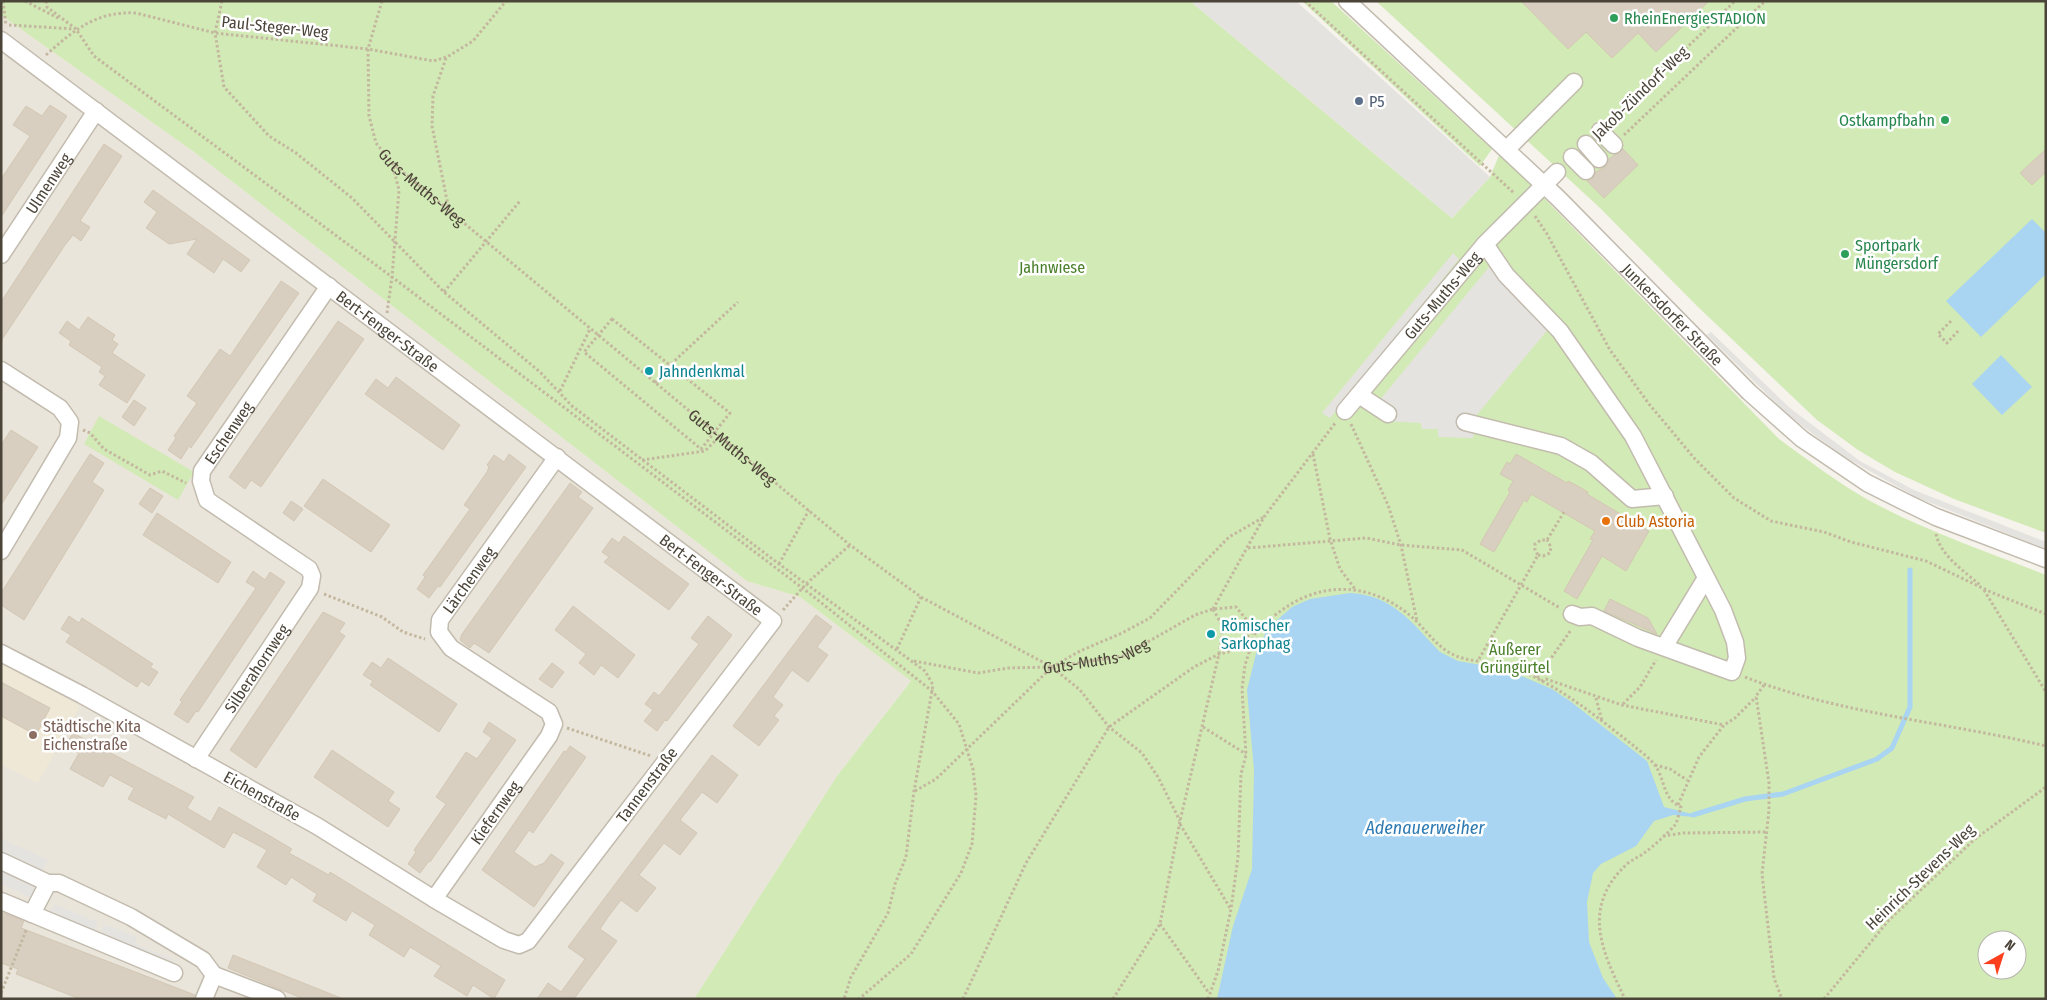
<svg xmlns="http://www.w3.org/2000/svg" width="2047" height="1000" font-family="'Fira Sans Condensed',sans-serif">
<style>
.residential{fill:#eae5da}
.education{fill:#efe8d6}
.green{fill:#d2eab5;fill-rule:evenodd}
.parking{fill:#e5e3e0}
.water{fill:#a9d4f2}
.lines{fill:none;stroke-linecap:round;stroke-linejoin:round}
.stream{stroke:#a9d4f2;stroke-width:5}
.building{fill:#d8cfc1;stroke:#d3c7b4}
.minor-casing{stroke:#c2bbae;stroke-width:19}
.path{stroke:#c4b79f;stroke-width:3;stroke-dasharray:2.5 2.5;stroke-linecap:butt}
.minor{stroke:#fff;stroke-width:16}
.leisure-dot{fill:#2e9e5b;stroke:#fff;stroke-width:2}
.service-dot{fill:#5c6f8a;stroke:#fff;stroke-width:2}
.culture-dot{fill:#0f9aa8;stroke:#fff;stroke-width:2}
.food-dot{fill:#e8710a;stroke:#fff;stroke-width:2}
.education-dot{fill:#8d6e63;stroke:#fff;stroke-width:2}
.labels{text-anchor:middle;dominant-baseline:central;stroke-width:5;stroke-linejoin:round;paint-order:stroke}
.leisure-label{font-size:16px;fill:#27864d;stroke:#fff;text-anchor:start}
.street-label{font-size:16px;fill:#4b4439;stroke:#fff}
.service-label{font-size:16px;fill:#4e5e75;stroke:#fff;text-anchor:start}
.park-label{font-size:16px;fill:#4a7f2a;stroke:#fff}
.culture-label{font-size:16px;fill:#0d838f;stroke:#fff;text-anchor:start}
.food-label{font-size:16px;fill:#c56008;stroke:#fff;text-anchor:start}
.education-label{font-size:16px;fill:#785e54;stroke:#fff;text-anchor:start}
.water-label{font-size:18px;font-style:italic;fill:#2e7ab2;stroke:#fff}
</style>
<rect width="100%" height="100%" fill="#f6f3ec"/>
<path class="residential" d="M1,15L194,152L747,581L800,597L911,681L837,776L694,999H1V59L4,60Z"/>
<path class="education" d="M1,662L80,706L38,783L1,764Z"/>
<path class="green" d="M1,1H1190L1452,218L1490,177L1500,153L1779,439C1808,460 1838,483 1870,501C1926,531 1987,552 2046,575V999H694L837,776L911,681L800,597L747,581L194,152L1,15ZM1987,940H2017V970H1987Z
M1302,1H1331L1492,149L1480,166Z
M1376,1H2046V533L1954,499L1895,472L1858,450L1817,420L1697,306L1600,208Z
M99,416L194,472L178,500L84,444Z"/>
<path class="parking" d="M1190,1H1296L1490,177L1452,218Z
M1453,253L1459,259L1330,418L1322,413Z
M1489,267L1550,327L1475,417L1473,438L1438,437V429H1422L1421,423L1386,421L1370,412Z
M1711,332L1790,408L1860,461L1914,490L2046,542V549L1916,497L1841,455L1788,415L1707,335Z
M1,838L48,860L43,870L1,851Z
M1,867L37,884L31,898L1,884Z
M54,904L98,922L94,932L49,915Z
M104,924L137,937L135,944L173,959L175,964L100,935Z"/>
<path class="water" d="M2032,219L2046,233V274L1981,337L1946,301Z
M2001,355L2032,387L2002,415L1972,384Z
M1350,593C1393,595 1412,623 1440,652L1458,661L1505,669L1552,689L1570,701L1647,761L1664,807L1692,814L1693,817L1673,815L1654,821L1636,846L1601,864L1593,873L1587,902L1589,942L1603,978L1617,999H1217L1233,926L1252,869L1254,770L1247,690L1257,650L1268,628L1292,607L1310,599Z"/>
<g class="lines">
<path class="stream" d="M1693,815L1745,799L1783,794L1877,759L1892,748L1910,707V570"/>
</g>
<path class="building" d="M1521,1H1709L1656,52L1638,33L1612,58L1586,32L1568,49Z
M50,105L67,116L1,217V179L30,136L13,125L26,106L42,116Z
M104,144L122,156L80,221L90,227L81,241L73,235L65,245L1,341V302Z
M1623,149L1638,165L1604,198L1587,181L1593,178L1596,172L1605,167L1609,159Z
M2046,149V172L2032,185L2020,173Z
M153,190L250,260L241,272L223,259L214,273L187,254L197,239L169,244L146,228L157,212L144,202Z
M281,281L299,293L191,448L189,446L181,459L168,450L176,438L174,436L197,403L187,396L220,349L230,356Z
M88,317L115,335L112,340L118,344L112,353L145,375L127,403L99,385L105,376L99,372L102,367L69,345L71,341L59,333L67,321L79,330Z
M338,321L364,339L261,487L251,480L245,489L229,477Z
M396,377L460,425L443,450L365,394L376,379L388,388Z
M134,400L146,408L134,426L122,417Z
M11,430L38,447L1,505V445Z
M90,454L104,463L92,482L104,490L24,620L1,605V593Z
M509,454L526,467L440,587L438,586L429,598L417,589L425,577L423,575L470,509L464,505L487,472L489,467L487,465L494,455L504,462Z
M1516,454L1567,483L1568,481L1574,484L1588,492L1587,494L1649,531L1626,571L1602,556L1577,599L1564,591L1593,540L1590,539L1595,531L1531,494L1527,502L1524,500L1494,552L1480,544L1510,492L1508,490L1513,481L1500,474L1507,462L1510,464Z
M323,479L390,525L371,552L304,506Z
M570,483L582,492L578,497L593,508L489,653L474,643L470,648L460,640L462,634Z
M150,488L163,496L152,513L139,504Z
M291,501L303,509L294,521L283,513Z
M157,513L231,562L218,583L143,535Z
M624,536L689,584L669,610L604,562L609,557L602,552L612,538L619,543Z
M253,571L265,580L270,572L285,582L198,712L196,711L188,723L174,714L182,702L180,700L256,588L246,582Z
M1610,599L1648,618L1657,634L1604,611Z
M573,606L635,655L618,678L601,665L594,675L579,663L586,654L555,630Z
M323,612L345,623L339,632L345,636L256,768L230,750Z
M816,615L832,627L817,647L828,655L808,682L792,670L773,697L783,705L774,716L779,720L759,746L733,726Z
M69,616L79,623L82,618L153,664L150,667L158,672L149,686L141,681L137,687L66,642L71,635L61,629Z
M708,616L732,635L667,721L665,720L657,731L644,721L653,710L645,704L654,692L659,696L699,644L691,638Z
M388,658L457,704L439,732L370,685L373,681L363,675L372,662L381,668Z
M552,663L564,672L552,688L539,679Z
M1,682L50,708L36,735L1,716Z
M489,722L516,740L430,862L429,861L420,873L408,864L416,852L414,850L446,804L436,797L466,752L477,759L492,738L483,732Z
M73,733L194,797L187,808L211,822L219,807L270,836L292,849L289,853L329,875L330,872L505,980L494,999L473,985L467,996L434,976L441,966L410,947L404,957L369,935L375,925L352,911L346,921L313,901L317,894L291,877L286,885L257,867L267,850L233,832L224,848L168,814L166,819L128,799L134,788L110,775L103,787L70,769L79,753L66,745Z
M570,746L586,757L533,833L529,830L514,852L535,867L544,863L551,854L564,863L534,907L482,870L564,751L566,752Z
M332,750L394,792L388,801L400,809L388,827L314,777Z
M712,755L738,775L717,803L702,792L680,820L697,833L680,855L664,843L639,875L656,888L637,912L621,900L608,917L600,929L617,941L574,999H537L548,983L561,992L585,959L568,947Z
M1,912L24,921L21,928L195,995L194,999H80L16,974L18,969L1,963Z
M233,955L341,998L340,999H304L235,971L228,968Z"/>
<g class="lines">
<defs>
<g id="minor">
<path id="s3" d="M1347,1L1558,198L1749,392L1802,439L1867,483L1905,502L1936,517L2046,559"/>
<path id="s4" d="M1,40L773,621L528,941L519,945L504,940L434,899L317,826L82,695L1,653"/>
<path d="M1600,131L1614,145"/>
<path d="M1586,144L1599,159"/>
<path d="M1507,149L1574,82"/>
<path d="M1572,157L1586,171"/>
<path d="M1485,244L1506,275L1560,331L1633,436L1723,610L1735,642L1737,658L1732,672L1638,638L1592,616L1580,617L1572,614"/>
<path id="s5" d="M1,255L96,111"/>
<path d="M1,370L60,408L70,422L68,438L1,551"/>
<path d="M1359,395L1388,414"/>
<path id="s6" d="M1345,411L1485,244L1557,172"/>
<path d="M1465,422L1561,446L1591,463L1632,499L1665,496"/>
<path d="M1664,647L1706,578"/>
<path id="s7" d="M196,759L310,588L312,576L309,569L207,500L201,481L202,471L329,286"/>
<path d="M1,861L48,883L32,914"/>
<path d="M48,883H59L131,917L203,960L214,975"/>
<path id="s8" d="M434,899L549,736L554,724L549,712L451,648L439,632L440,620L557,457"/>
<path d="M1,901L174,973"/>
<path d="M214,975L277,999"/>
<path d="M204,999L214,975"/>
</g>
</defs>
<use href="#minor" class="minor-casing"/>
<g class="path">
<path d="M3,1L6,26"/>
<path d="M25,1L60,19"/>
<path d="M46,1L47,7L76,29L94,56L392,277L809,593L932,691L959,724L973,769L976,796L972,844L961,873L911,954L859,999"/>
<path d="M222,1L215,33L224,87L269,136L296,153L352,198L444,292L540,372L572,406L779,564L925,671L933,685L932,691L914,791L906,857L895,884L888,913L851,977L844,999"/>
<path id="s1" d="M382,1L368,49L369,116L376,143L392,163L850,545L921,597L1052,667L1080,690L1109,727L1142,753L1158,777L1180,821"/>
<path d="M1305,1L1514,193"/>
<path d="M9,25L75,29"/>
<path d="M46,55C74,30 96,11 136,13L215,33L368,49L433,61L447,57L473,41L506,1"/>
<path d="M446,58L433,96L432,126L449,210"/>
<path d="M1610,122L1735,1"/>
<path d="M1624,135L1765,1"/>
<path d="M1535,216L1547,234L1610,350L1649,404L1695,459L1734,498L1771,521L1824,532L1851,542L1926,561L1993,593L2046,614"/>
<path d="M444,292L520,201"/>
<path d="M387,313L392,277L399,190L392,163"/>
<path d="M612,319L730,413L701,449L584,352Z"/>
<path d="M1951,321L1938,334L1947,343L1959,330"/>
<path d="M655,383L670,365L738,302"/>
<path d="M560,391L590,329"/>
<path d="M1351,424L1388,505L1401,545L1417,621"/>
<path d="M83,430L90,433L104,449L150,475L162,471L186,483"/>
<path d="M1313,454L1330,539L1340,569L1355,589"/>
<path d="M642,460L705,451L720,436"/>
<path d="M1936,534C1940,555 1964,571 1980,585"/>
<path d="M1248,548L1366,538L1401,545L1462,550L1560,608"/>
<path d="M1538,555L1543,556L1550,553L1551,547L1547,540"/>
<path d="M779,564L809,510"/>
<path d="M1984,590L2046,692"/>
<path d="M324,594L382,617L403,632L425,639"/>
<path d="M1213,609L1264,517L1336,422"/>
<path d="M783,610L806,584L850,545"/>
<path d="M897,649L921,597"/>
<path d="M1479,659L1538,555L1535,550V544L1541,540H1547L1564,512"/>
<path id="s2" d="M914,661L978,673L1008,668L1052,667L1123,656L1195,615L1213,609L1236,607L1256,631"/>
<path d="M1745,677C1840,714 1946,722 2046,746"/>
<path d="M1537,678L1571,630"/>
<path d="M1541,681L1546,679L1622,705L1724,725"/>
<path d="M1764,685L1756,696L1769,783V810L1762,874L1774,978L1782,999"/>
<path d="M1596,698L1602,721"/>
<path d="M1623,704L1640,687L1656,660"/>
<path d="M1203,727L1246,754"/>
<path d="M567,728L651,756"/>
<path d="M1655,765L1670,769L1687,780"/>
<path d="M915,791L936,779L1052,667L1080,651L1122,633L1150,618L1229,537L1264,517"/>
<path d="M1678,805L1699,757L1724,725L1735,718L1756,697"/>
<path d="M1180,824L1230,908"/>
<path d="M1663,836L1683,833L1767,832"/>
<path d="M1160,924L1209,993"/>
<path d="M1,993L27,928"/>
<path d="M963,999L1026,863L1109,727L1194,667L1219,654L1228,652C1249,636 1269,618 1291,604C1330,581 1373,586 1407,613C1423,625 1434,645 1452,654C1469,663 1494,661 1514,668C1559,685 1597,717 1634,746C1642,753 1653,760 1658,770C1665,784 1664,799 1681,807C1679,812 1678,820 1675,825C1667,834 1654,846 1644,853C1639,857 1633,859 1628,863C1580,907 1602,951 1625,999"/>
<path d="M1113,999L1160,924L1180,821L1219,654L1223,627L1213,609"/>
<path d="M1208,999L1218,971L1231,909L1238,857L1241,774L1246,755L1242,689L1245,665L1256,631"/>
<path d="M1824,999L1889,920L1975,839L2046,787"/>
</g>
<use href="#minor" class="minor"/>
</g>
<g class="leisure-dot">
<circle cx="1614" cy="18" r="5"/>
<circle cx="1945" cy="120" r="5"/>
<circle cx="1845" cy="254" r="5"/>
</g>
<circle class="service-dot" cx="1359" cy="101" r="5"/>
<g class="culture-dot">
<circle cx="649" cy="371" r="5"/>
<circle cx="1211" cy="634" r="5"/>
</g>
<circle class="food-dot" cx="1606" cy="521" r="5"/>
<circle class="education-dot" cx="33" cy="735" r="5"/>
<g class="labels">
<g class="leisure-label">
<text x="1624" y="18">RheinEnergieSTADION</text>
<text x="1935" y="120" text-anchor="end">Ostkampfbahn</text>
<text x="1855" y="245">Sportpark<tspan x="1855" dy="18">Müngersdorf</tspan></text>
</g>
<g class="street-label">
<text transform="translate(275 27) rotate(6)">Paul-Steger-Weg</text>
<text transform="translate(1640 93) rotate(-44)">Jakob-Zündorf-Weg</text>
<text stroke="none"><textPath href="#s5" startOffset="86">Ulmenweg</textPath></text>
<text stroke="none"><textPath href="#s1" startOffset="209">Guts-Muths-Weg</textPath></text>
<text stroke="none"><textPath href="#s6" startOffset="151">Guts-Muths-Weg</textPath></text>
<text stroke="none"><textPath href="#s3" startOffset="452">Junkersdorfer Straße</textPath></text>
<text stroke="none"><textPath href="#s4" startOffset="484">Bert-Fenger-Straße</textPath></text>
<text stroke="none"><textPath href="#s7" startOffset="425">Eschenweg</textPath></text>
<text stroke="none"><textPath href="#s1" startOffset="614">Guts-Muths-Weg</textPath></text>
<text stroke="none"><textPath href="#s4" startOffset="889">Bert-Fenger-Straße</textPath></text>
<text stroke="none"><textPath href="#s8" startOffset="424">Lärchenweg</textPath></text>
<text stroke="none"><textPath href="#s2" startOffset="185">Guts-Muths-Weg</textPath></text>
<text stroke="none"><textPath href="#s7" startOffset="109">Silberahornweg</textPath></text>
<text transform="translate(647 785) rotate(-53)">Tannenstraße</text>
<text transform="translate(262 796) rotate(29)">Eichenstraße</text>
<text stroke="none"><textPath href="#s8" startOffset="106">Kiefernweg</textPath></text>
<text transform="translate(1920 877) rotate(-44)">Heinrich-Stevens-Weg</text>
</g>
<g class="service-label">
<text x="1369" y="101">P5</text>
</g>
<g class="park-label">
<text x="1052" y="267">Jahnwiese</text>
<text x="1515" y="649">Äußerer<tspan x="1515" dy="18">Grüngürtel</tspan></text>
</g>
<g class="culture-label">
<text x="659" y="371">Jahndenkmal</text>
<text x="1221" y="625">Römischer<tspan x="1221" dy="18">Sarkophag</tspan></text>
</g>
<g class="food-label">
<text x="1616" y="521">Club Astoria</text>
</g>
<g class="education-label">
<text x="43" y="726">Städtische Kita<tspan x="43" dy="18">Eichenstraße</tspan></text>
</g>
<g class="water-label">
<text x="1425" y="828">Adenauerweiher</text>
</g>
</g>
<rect width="2047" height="1000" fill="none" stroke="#4b4439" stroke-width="5"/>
<g transform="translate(2002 955) rotate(39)"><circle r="24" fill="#ffffff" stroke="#b7b4b0"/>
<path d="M0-4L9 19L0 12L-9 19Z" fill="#fc3f1d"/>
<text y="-8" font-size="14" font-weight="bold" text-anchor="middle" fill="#4b4439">N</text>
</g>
</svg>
